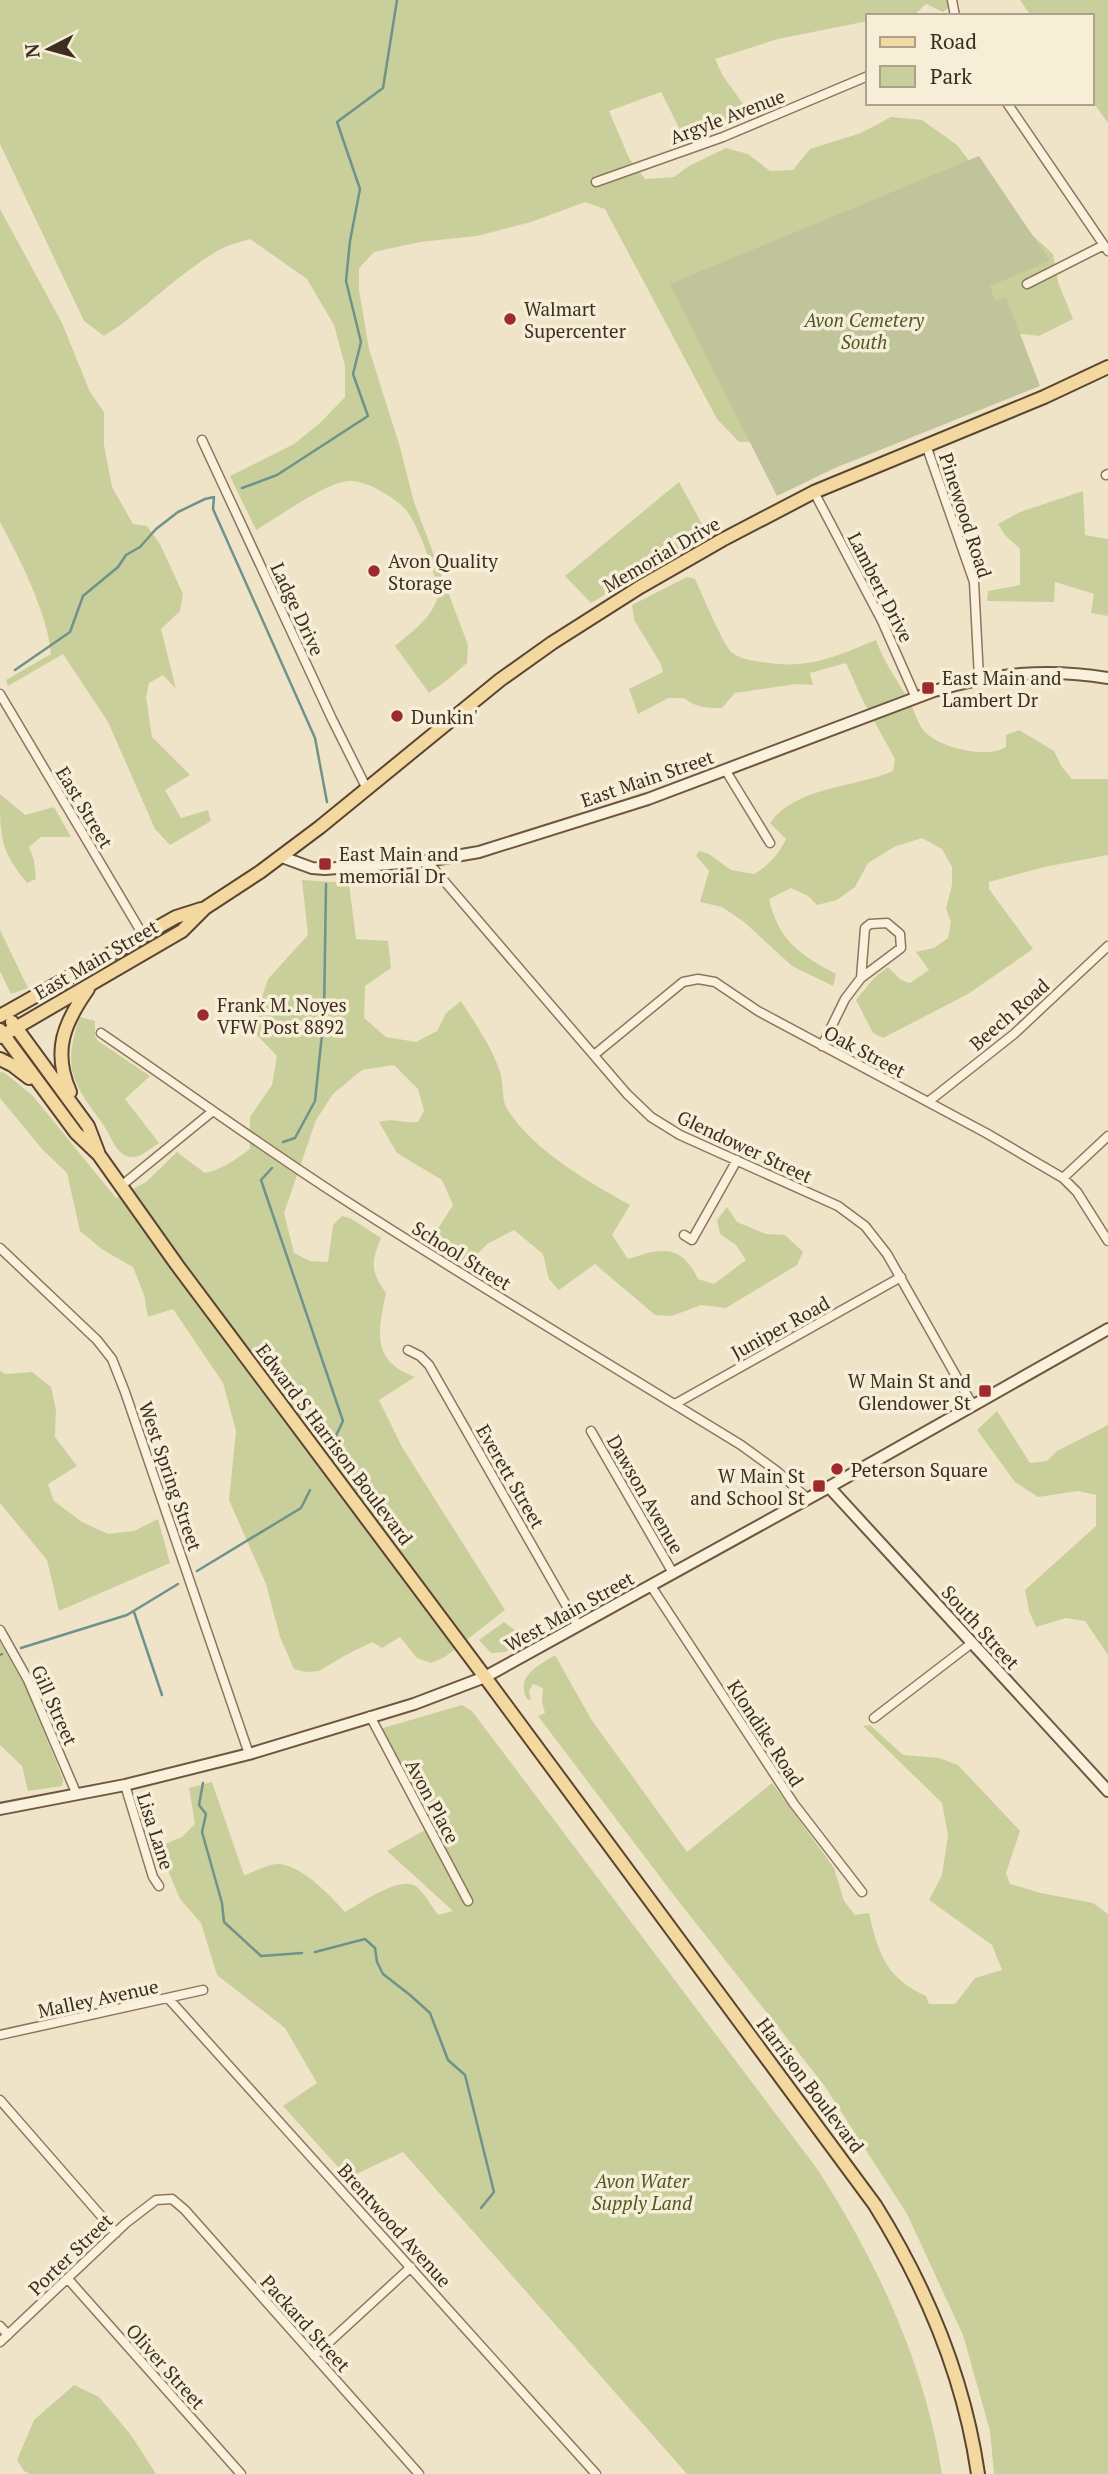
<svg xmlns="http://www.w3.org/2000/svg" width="1108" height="2474" font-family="'PT Serif',serif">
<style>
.green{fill:#c9cf9b}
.cemetery{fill:#bfc49a}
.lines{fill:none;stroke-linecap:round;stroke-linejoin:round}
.stream{stroke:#6f938a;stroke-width:2.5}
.street-casing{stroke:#8d765c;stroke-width:11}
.secondary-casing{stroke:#6f573f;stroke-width:14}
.primary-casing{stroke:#5b4430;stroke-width:16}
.street{stroke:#faf1dc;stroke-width:8}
.secondary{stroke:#faf1dc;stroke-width:10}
.primary{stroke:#f3d9a0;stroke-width:12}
.poi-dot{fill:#9e2a2b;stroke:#f7eed8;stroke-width:2.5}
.labels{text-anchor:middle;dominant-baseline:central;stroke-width:7;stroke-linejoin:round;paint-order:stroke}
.street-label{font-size:19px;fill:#3d2e20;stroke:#f7eed8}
.poi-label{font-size:19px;fill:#3d2e20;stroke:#f7eed8;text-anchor:start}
.park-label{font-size:19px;font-style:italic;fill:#4d5a26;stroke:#f7eed8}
</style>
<rect width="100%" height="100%" fill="#f0e4c8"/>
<path class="green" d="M0,0H959L943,12L926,4L913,16H868V21L778,39L715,59L723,76L751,115L685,140L661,92L609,111L629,158L645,179L674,177L689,166L726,148L748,154L770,171L793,170L810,149L861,133L891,117L922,120L957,145L1010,215L1053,254L1058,282L1073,319L1039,336L1013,333L770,441L739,442L717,419L605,209L585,202L531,222L477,236L420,242L374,252L359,268V290L369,349L400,447L414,502L468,645L467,663L446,681L429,693L395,646C411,632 430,620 437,599C442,585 416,521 406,510C396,498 366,480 350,481C325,482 279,517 256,530L230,476L294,444L320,423L345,397V366L334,325L307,279L250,239C240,242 228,245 219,250C177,274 144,311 104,336L84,321L0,144Z
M1020,0H1108V123L1092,101V16H1031Z
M0,209L62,323L90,392L104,412V445L112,487L133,524L147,526L160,544L183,594L180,611L161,629L176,689L163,675L149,683L146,697L152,737L190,775L165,790L181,818L208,810L211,821L170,845L155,829L108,722L63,654L8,686L6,680L51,654C48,614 19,557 0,522Z
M679,482L702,524L697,539L591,603L565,576Z
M1083,491L1085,535L1108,539V616L1091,613L1094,594L1055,582L1054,602L987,601L988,591L1020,585V549L1005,535L998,524L1020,512Z
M687,577L695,579C702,594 722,642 731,652C738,658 752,661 762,662C808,670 834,657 876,640C885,665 897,679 910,702C914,711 918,724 924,731C939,748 987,759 1006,747V735L1019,730L1054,751L1062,767L1072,779H1108V855L1044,867L989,882V889L1033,949L968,994L883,1038L873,1033L856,1000L874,978L888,967L901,980L910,983L929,970L916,952L934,948L948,938L951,922L946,909L952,885V867L942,849L922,838L894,847L868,863L855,887L837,900L817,905L808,896L791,888L769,899C779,941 799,954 836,974L833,986L792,966L744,922L722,907L700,902L709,871L696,856L699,851L709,854L731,870L754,874C769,865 778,855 786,839L770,823C796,786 855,788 893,771L895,759L862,699L846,663L810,673L813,685L796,684L735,693L722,708C707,708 696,708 684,698H668L638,714L629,689L663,672L661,664L634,620L632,605Z
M0,794L25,815L54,807L71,837H41L29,847L34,860L36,879L27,883C0,850 0,837 0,794Z
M302,880L349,883L356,939L388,941L391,968L365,986L364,1018L386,1037L416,1042L437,1031L446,1013L461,1001C475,1023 492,1047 500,1072C504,1083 501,1099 507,1109C534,1151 587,1181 630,1205L612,1235L628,1259C661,1248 681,1243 698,1279L714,1284L746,1260L736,1245L720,1234L717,1220L727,1207L737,1222L766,1234L785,1235L803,1252L797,1265L726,1308L701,1305L672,1316L655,1315L595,1264L559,1290L549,1279L543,1254L514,1230L487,1244L466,1266L432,1238L453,1205L442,1180L397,1153L379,1122C395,1117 402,1124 418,1122L424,1111L418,1089L394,1065L362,1070L333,1094L316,1120L284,1213L294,1253L310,1261L328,1262L333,1225L342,1216L350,1218L381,1238C371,1263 370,1270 386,1293C378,1332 371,1361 415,1377L379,1400L402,1447L505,1610L445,1657L431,1663L417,1658L400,1637L382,1648L372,1642L344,1656L319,1671L305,1672L294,1669L280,1637L266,1584L229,1500L236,1431L223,1383L173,1309L148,1317L144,1295L133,1267L103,1250L80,1231L67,1173L42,1149L0,1098V1072L5,1073L33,1096L116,1198L146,1182L177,1152L205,1173C223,1169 235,1160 250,1149V1117L272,1085L277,1056L257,1035L258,1009L268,979L308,935Z
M0,930L28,988L11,994L0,971Z
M80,1017L95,1021V1036L98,1041L150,1076L125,1099L159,1143C150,1148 142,1158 131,1157C115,1155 112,1137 104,1126C92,1108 77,1092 72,1070C69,1053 74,1033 80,1017Z
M0,1371L6,1374L32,1372L51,1387L56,1410L55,1437L77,1466L48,1484L54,1501L82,1522L108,1534L134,1531L158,1519L170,1563L59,1611L47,1560L0,1503Z
M997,1411L1030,1463L1047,1461L1057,1451L1108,1425V1655L1085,1621L1066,1618L1036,1627L1029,1611L1025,1590L1096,1526V1495L1078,1491L1038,1497L1015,1482L977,1430Z
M504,1622L528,1640L505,1652L491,1653L479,1640Z
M0,1642L25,1686L63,1779L62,1786L28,1791L22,1766L0,1745Z
M555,1655L591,1719L687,1852L772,1783L834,1868L844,1901L855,1915L869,1913C878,1953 886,1978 926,1996L929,2004H955L975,1978L1002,1970L992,1945L929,1900L942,1875L948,1835L942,1803L863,1726L870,1725L903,1755L939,1758L958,1765L1020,1831L1006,1873L1010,1884L1041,1893L1093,1903L1108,1914V2474H994L990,2431L963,2335L907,2214L824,2085L676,1898L538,1716L545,1713L542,1702L543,1688L533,1684L529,1691L531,1701L527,1699C515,1676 538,1666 555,1655Z
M462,1705L472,1711L818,2170C877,2262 925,2364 942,2474H687L403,2152L348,2178L283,2106L317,2083L285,2028L217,1975L201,1923L180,1899L158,1847L182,1837L195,1824L189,1788L212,1782L244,1875C254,1872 266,1865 276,1864C300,1863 331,1896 345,1912C360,1904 401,1874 417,1887C425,1894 432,1907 438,1915L453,1911L387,1851L425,1830L373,1731Z
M74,2385L99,2397L131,2435L156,2474H30L24,2471L17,2460L34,2420Z"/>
<path class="cemetery" d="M979,156L1050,261L990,286L995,301L1006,297L1040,386L835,468L777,496L670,284Z"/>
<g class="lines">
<path class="stream" d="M242,488L277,475L368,416L353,374L361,342L346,281L350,241L360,189L337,122L383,88L397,0
M15,670L70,632L83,596L118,567L126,555L140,547L156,529L178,512L205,499L214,497L213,509L315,738L327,802
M283,1142L295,1138L315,1101L324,1015L326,884
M272,1168L261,1180L343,1421L333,1442
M197,1571L301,1508L310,1490
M134,1612L162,1695
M21,1648L127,1615L178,1584
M0,1655L2,1654
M203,1783L199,1805L206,1814L202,1832L222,1903L224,1922L261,1956L302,1953
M315,1952L365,1939L375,1948L377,1962L383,1974L410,1995L430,2013L448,2060L465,2075L494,2192L481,2208"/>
<defs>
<path id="street" d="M952,0L955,16
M1007,103L1108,251
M596,182L723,137L868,76
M1027,284L1104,245
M202,440L332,719L367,789
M926,445L974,582L979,678
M1106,475L1108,474
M814,492L882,621L916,698
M0,694L143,935
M726,771L770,843
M427,861L627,1094L651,1117L680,1135L838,1206L865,1226L887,1254L973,1406
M101,1033C180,1087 257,1143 337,1195C470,1281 606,1362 741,1445L778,1472L808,1499
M822,1046L845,999L861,978L901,948L900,934L887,923L870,924L865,928L861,978
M594,1055L683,982L698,979L715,982L758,1011L986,1133L1063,1178L1077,1192L1108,1241
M928,1102L1014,1034L1108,946
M1063,1178L1108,1136
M121,1186L213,1111
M684,1235L692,1240L737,1160
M0,1248L97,1340L112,1359L125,1392L249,1754
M408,1350L420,1356L429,1365L578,1626
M675,1404L901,1277
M591,1431L673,1573
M651,1586L794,1804L862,1892
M0,1630L28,1680L77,1795
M370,1716L468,1901
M874,1718L972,1643
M125,1785L153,1877L159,1886
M168,1998L596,2474
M0,2035L203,1990
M0,2100L116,2233
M68,2279L241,2474
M0,2326L8,2335
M0,2342L126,2223L156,2200L172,2199L185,2210L419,2474
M314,2356L411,2267"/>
<path id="secondary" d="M282,857L312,868L325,869L427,861L479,852L648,799L934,691C993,673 1047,668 1108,678
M829,1487L1108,1791
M0,1809L125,1785L249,1754L414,1704L485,1677L829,1487L1108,1329"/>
<path id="primary" d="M0,1016L176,917L201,909
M12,1022L88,1126L98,1152
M0,1030L76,1133L99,1155L177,1265L485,1677L875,2205C926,2287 964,2377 978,2474
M0,1037L182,931L205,908L260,872L320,827L500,680L552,643L640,587L722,540L814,492L1044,397L1108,367
M0,1059L12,1065L29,1078
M70,1092C52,1051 64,1023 88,989"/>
</defs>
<use href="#street" class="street-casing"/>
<use href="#secondary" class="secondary-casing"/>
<use href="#primary" class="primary-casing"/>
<use href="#street" class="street"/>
<use href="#secondary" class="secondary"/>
<use href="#primary" class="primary"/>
</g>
<g class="poi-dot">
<circle cx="510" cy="319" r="7"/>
<circle cx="374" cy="571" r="7"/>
<rect x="921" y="681" width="14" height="14" rx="3.5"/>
<circle cx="397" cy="716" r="7"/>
<rect x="318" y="857" width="14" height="14" rx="3.5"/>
<circle cx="203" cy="1015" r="7"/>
<rect x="978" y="1384" width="14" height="14" rx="3.5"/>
<circle cx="837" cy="1469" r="7"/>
<rect x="812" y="1479" width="14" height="14" rx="3.5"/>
</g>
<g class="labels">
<g class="street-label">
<text transform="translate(727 116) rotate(-21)">Argyle Avenue</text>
<text transform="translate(966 515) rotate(72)">Pinewood Road</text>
<text transform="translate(661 554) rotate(-30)">Memorial Drive</text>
<text transform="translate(881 587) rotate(63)">Lambert Drive</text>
<text transform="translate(298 609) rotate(65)">Ladge Drive</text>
<text transform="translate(647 778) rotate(-19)">East Main Street</text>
<text transform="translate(85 807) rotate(59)">East Street</text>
<text transform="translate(96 959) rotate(-30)">East Main Street</text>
<text transform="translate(1009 1014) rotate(-41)">Beech Road</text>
<text transform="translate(865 1051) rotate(28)">Oak Street</text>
<text transform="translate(745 1146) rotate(25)">Glendower Street</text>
<text transform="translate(462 1255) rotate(32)">School Street</text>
<text transform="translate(780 1327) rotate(-29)">Juniper Road</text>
<text transform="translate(335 1444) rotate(53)">Edward S Harrison Boulevard</text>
<text transform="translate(171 1476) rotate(71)">West Spring Street</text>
<text transform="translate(511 1476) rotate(60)">Everett Street</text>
<text transform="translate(646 1494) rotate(60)">Dawson Avenue</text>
<text transform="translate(569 1611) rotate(-29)">West Main Street</text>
<text transform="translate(981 1627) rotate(48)">South Street</text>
<text transform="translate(55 1705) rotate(66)">Gill Street</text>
<text transform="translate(766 1733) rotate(57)">Klondike Road</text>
<text transform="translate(433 1801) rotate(62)">Avon Place</text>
<text transform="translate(156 1831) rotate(72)">Lisa Lane</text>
<text transform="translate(98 1998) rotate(-12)">Malley Avenue</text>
<text transform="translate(811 2085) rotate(53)">Harrison Boulevard</text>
<text transform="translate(395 2225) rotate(48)">Brentwood Avenue</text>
<text transform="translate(70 2254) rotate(-44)">Porter Street</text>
<text transform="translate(306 2323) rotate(48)">Packard Street</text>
<text transform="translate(166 2366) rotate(48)">Oliver Street</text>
</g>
<g class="poi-label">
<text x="524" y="308">Walmart<tspan x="524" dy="22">Supercenter</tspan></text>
<text x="388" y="560">Avon Quality<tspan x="388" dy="22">Storage</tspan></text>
<text x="942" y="677">East Main and<tspan x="942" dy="22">Lambert Dr</tspan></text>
<text x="411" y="716">Dunkin'</text>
<text x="339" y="853">East Main and<tspan x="339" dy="22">memorial Dr</tspan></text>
<text x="217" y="1004">Frank M. Noyes<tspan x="217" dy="22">VFW Post 8892</tspan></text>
<text x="971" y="1380" text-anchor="end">W Main St and<tspan x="971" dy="22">Glendower St</tspan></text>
<text x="851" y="1469">Peterson Square</text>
<text x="805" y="1475" text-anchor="end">W Main St<tspan x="805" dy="22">and School St</tspan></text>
</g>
<g class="park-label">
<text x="864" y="319">Avon Cemetery<tspan x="864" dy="22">South</tspan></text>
<text x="642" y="2180">Avon Water<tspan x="642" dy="22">Supply Land</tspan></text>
</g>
</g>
<rect x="866" y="14" width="228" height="91" fill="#f7eed8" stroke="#ada18e" stroke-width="2"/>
<rect x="880" y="37" width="35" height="10" fill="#f3d9a0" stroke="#ada18e" stroke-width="2"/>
<text x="930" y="49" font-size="21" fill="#3d2e20">Road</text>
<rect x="880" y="66" width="35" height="21" fill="#c9cf9b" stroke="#ada18e" stroke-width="2"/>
<text x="930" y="84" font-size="21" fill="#3d2e20">Park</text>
<g transform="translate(49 49) rotate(264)" stroke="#f7eed8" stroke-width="5" paint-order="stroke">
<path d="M0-5L12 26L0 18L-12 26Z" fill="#3d2e20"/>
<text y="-10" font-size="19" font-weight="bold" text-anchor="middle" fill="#3d2e20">N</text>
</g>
</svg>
